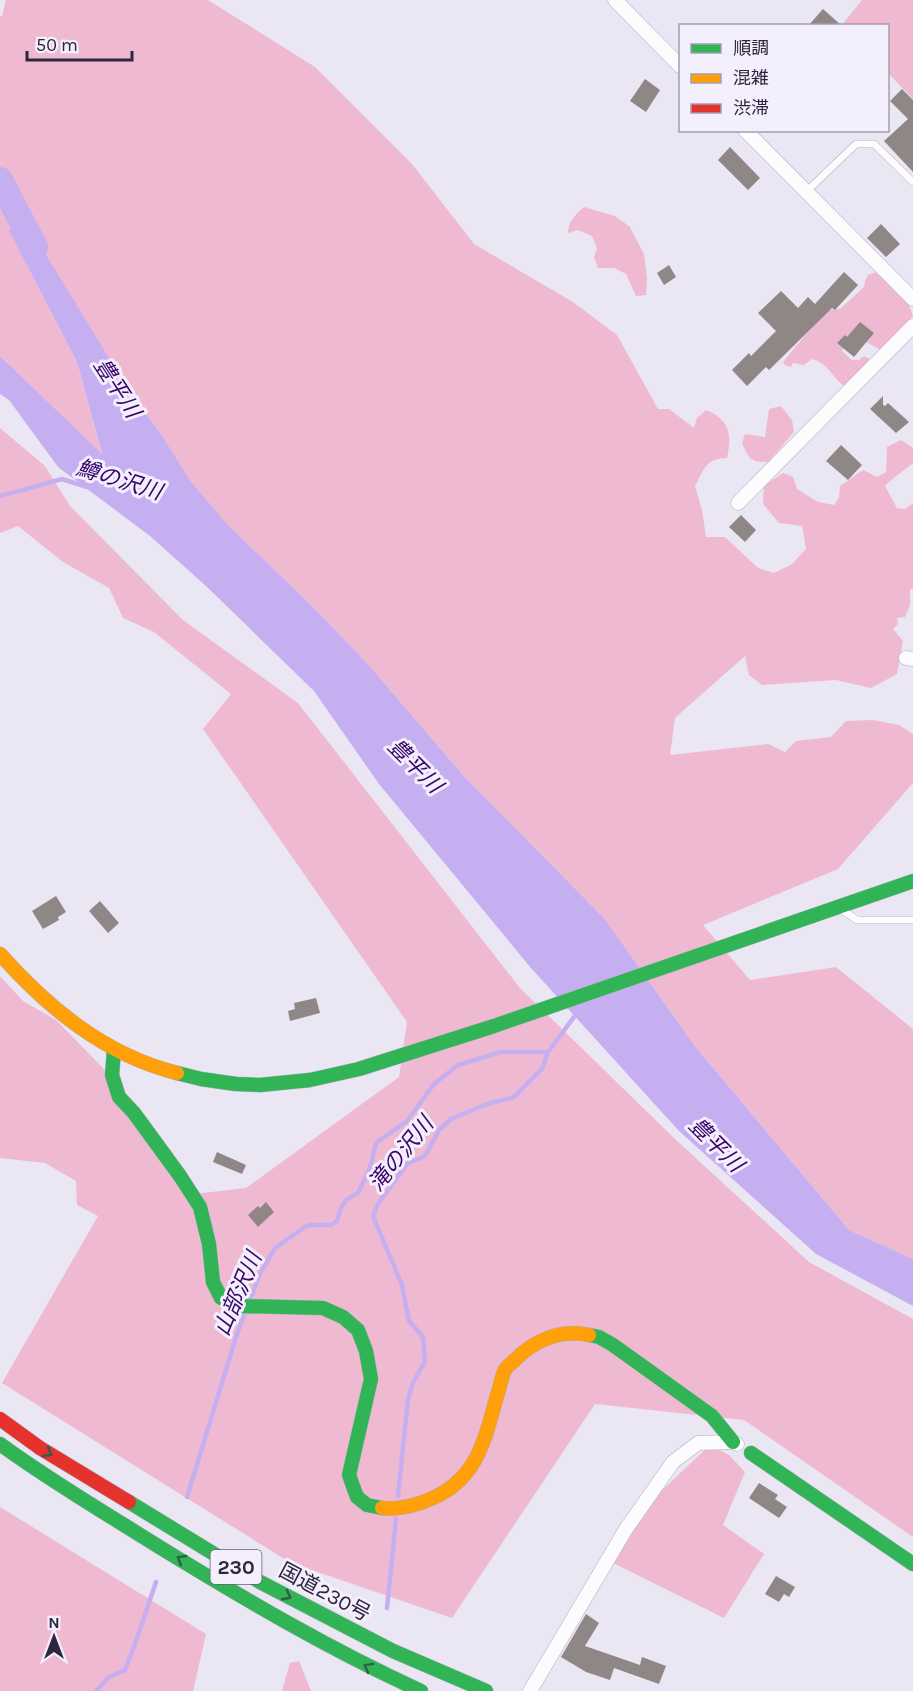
<svg xmlns="http://www.w3.org/2000/svg" width="913" height="1691" font-family="Karla,'Noto Sans JP',sans-serif">
<style>
.green{fill:#efbad1}
.water{fill:#c6aff1}
.lines{fill:none;stroke-linecap:round;stroke-linejoin:round}
.stream{stroke:#c6aff1;stroke-width:4.5}
.river{stroke:#c6aff1;stroke-width:26}
.building{fill:#8f8686}
.lane-casing{stroke:#b2adbd;stroke-width:8}
.street-casing{stroke:#b2adbd;stroke-width:15}
.fast-casing{stroke:#b2adbd;stroke-width:15}
.slow-casing{stroke:#b2adbd;stroke-width:15}
.jam-casing{stroke:#b2adbd;stroke-width:15}
.lane{stroke:#fcfbfd;stroke-width:7}
.street{stroke:#fcfbfd;stroke-width:14}
.fast{stroke:#30b455;stroke-width:14}
.slow{stroke:#ff9f0a;stroke-width:14}
.jam{stroke:#e5322d;stroke-width:14}
.oneway{stroke:#2f5f47}
.labels{text-anchor:middle;dominant-baseline:central;stroke-width:6;stroke-linejoin:round;paint-order:stroke}
.shield{fill:#f3effc;stroke:#696277;stroke-width:1.5}
.shield-label{font-size:20px;font-weight:bold;fill:#2e263e}
.street-label{font-size:21px;fill:#2e263e;stroke:#f3effc}
.water-label{font-size:22px;font-style:italic;fill:#39046b;stroke:#f3effc}
</style>
<rect width="100%" height="100%" fill="#eae6f3"/>
<path class="green" d="M6,0H208L315,67L412,164L474,244L573,302L617,335L658,409H669L694,428L697,418L706,410C730,420 732,434 727,458C705,459 705,468 695,486L702,510L706,537H725L758,568L774,573L792,564L806,549L802,526L779,523L763,504L764,486L783,473L793,477L797,489L818,502L834,505L839,498L840,486L863,470L877,477L886,472L887,447L901,440L913,448V463C904,471 893,477 885,486L897,508L905,509L913,503V589H910V605L905,617L897,618L898,624L893,629L903,641L897,674L871,688L836,680L762,685L749,675L745,656L675,718L670,755L768,744L785,752L796,741L831,737L846,721L873,720L899,725L913,734V783L838,869L703,925L750,980L836,967L913,1029V1259L849,1230L694,1045L605,919L463,775L366,662L312,606L228,525L190,482L163,437L125,384L9,231L77,362L102,455L0,356V16H2Z
M862,0H913V99L888,73V26H841Z
M584,207L615,216L630,227L644,254L647,278L646,295L636,296L626,274L614,268H598L594,257L597,248L592,236L578,230L568,233C568,221 576,214 584,207Z
M876,272C889,282 910,300 913,316L899,330L896,340L879,349L857,337L853,338L842,351L852,360H859L864,356L871,360L846,387C833,380 830,364 812,359L804,365L793,363L791,367L785,365L783,362L826,310L840,309L864,287L865,281L868,275Z
M781,406L792,420L794,432L768,462C749,462 749,458 742,443L745,434L765,437L769,409Z
M0,428L45,466L70,506L183,620L298,703L520,988L675,1139L809,1262L913,1319V1537L744,1420L595,1404L452,1618L291,1563L2,1383L98,1216L77,1205L76,1181L45,1163L0,1158V976L23,1001L56,1020L103,1068L185,1195L246,1188L399,1077L407,1022L203,729L231,694L154,632L123,618L109,588L63,562L18,526L0,533Z
M710,1445L729,1455L745,1472L723,1525L764,1554L724,1618L611,1562L641,1510Z
M0,1507L206,1634L193,1691H0Z
M299,1661L311,1691H282L290,1663Z"/>
<path class="water" d="M21,214L125,384L163,437L191,482L228,525L312,606L366,662L463,775L605,919L694,1045L849,1230L913,1259V1306L816,1254L679,1131L531,968L379,784L314,691L206,586L150,536L58,467L9,400L0,394V356L102,454L77,362L9,231Z"/>
<g class="lines">
<path class="stream" d="M0,496L62,479L87,487
M250,1300L260,1274L275,1248L308,1225H331L337,1221L341,1208L346,1200L358,1193L370,1168L376,1143L407,1121L434,1084L458,1065L501,1052H548
M398,1496L408,1399L413,1383L425,1361L423,1337L409,1321L402,1285L373,1216L378,1204L407,1164L425,1156L439,1130L451,1119L487,1104L514,1097L542,1069L548,1052L577,1013
M187,1497L237,1334L246,1310
M387,1608L396,1519
M96,1691L109,1677L125,1670L134,1647L156,1582"/>
<path class="river" d="M0,180L35,247"/>
</g>
<path class="building" d="M823,9L842,26H808Z
M645,79L660,90L646,112L630,101Z
M902,89L913,100V172L884,141L908,119L890,101Z
M730,147L760,178L748,190L718,160Z
M881,224L900,244L886,257L867,238Z
M669,265L676,277L664,285L657,273Z
M844,272L858,285L835,310L832,308L769,370L766,367L747,386L732,370L749,353L751,356L776,331L758,313L781,291L798,308L808,297L815,304Z
M860,322L874,333L854,357L837,343L845,335L847,337Z
M883,396V405L885,406L888,403L909,422L896,433L870,409Z
M841,445L862,465L848,480L826,461Z
M741,515L756,530L745,542L729,527Z
M56,896L66,912L58,917L59,920L43,929L32,911Z
M100,901L119,923L108,933L89,911Z
M316,998L320,1013L290,1021L288,1011L295,1009L294,1003Z
M217,1152L246,1165L242,1174L213,1162Z
M266,1202L274,1212L258,1227L248,1215L258,1206L260,1208Z
M759,1483L778,1495L775,1499L787,1507L779,1518L749,1498Z
M776,1576L795,1587L789,1597L784,1594L779,1602L765,1594Z
M586,1614L599,1623L585,1646L640,1665L642,1657L666,1666L659,1684L614,1668L610,1680L586,1672L561,1657Z"/>
<g class="lines">
<defs>
<path id="lane" d="M806,192L856,144H874L913,182
M841,909L857,920H913"/>
<path id="street" d="M615,0L680,66
M745,130L913,299
M738,503L913,326
M906,658L913,659
M530,1691L626,1529L673,1462L698,1443L733,1442L737,1444"/>
<path id="fast" d="M114,1050L112,1075L119,1097L134,1113L180,1176L200,1207L209,1244L213,1282L221,1298L240,1306L323,1308L343,1317L358,1330L366,1351L371,1379L349,1475L357,1497L367,1505L382,1508
M177,1073L201,1079L236,1084L260,1085L310,1080L359,1069L494,1026L913,881
M589,1335L599,1337L613,1345L712,1416L733,1442
M0,1444C52,1482 107,1514 161,1548C246,1600 331,1650 421,1691
M751,1453L913,1564
M129,1502L260,1582L393,1651L486,1691"/>
<path id="slow" d="M0,954C48,1008 105,1055 177,1073
M382,1508C401,1510 418,1505 435,1497C478,1477 485,1438 497,1396C500,1388 501,1377 505,1370C507,1366 512,1363 515,1360C534,1340 561,1329 589,1335"/>
<path id="jam" d="M0,1419L40,1448L129,1502"/>
</defs>
<use href="#lane" class="lane-casing"/>
<use href="#street" class="street-casing"/>
<use href="#fast" class="fast-casing"/>
<use href="#slow" class="slow-casing"/>
<use href="#jam" class="jam-casing"/>
<use href="#lane" class="lane"/>
<use href="#street" class="street"/>
<use href="#fast" class="fast"/>
<use href="#slow" class="slow"/>
<use href="#jam" class="jam"/>
</g>
<defs><path id="oneway-chevron" d="M-2-3.5L2.5 0L-2 3.5" fill="none" stroke-width="1.6" stroke-linecap="round" stroke-linejoin="round" transform="scale(1.5)"/></defs>
<g class="oneway">
<use href="#oneway-chevron" transform="translate(48 1453) rotate(31)"/>
<use href="#oneway-chevron" transform="translate(181 1559) rotate(-149)"/>
<use href="#oneway-chevron" transform="translate(287 1596) rotate(28)"/>
<use href="#oneway-chevron" transform="translate(368 1667) rotate(-151)"/>
</g>
<g class="labels">
<rect class="shield" x="210.5" y="1550" width="51" height="34" rx="4.5"/>
<g class="shield-label">
<text x="236" y="1567">230</text>
</g>
<g class="street-label">
<text transform="translate(325 1592) rotate(28)">国道230号</text>
</g>
<g class="water-label">
<text transform="translate(117 388) rotate(57)">豊平川</text>
<text transform="translate(119 480) rotate(17)">鱒の沢川</text>
<text transform="translate(415 766) rotate(45)">豊平川</text>
<text transform="translate(716 1145) rotate(45)">豊平川</text>
<text transform="translate(401 1154) rotate(-51)">滝の沢川</text>
<text transform="translate(238 1294) rotate(-67)">山部沢川</text>
</g>
</g>
<rect x="679" y="24" width="210" height="108" fill="#f3effc" stroke="#a49fb0" stroke-width="1.5"/>
<rect x="691" y="44" width="30" height="9" fill="#30b455" stroke="#a49fb0" stroke-width="1.5"/>
<text x="733" y="54" font-size="18" fill="#2e263e">順調</text>
<rect x="691" y="74" width="30" height="9" fill="#ff9f0a" stroke="#a49fb0" stroke-width="1.5"/>
<text x="733" y="84" font-size="18" fill="#2e263e">混雑</text>
<rect x="691" y="104" width="30" height="9" fill="#e5322d" stroke="#a49fb0" stroke-width="1.5"/>
<text x="733" y="114" font-size="18" fill="#2e263e">渋滞</text>
<g transform="translate(54 1637)" stroke="#f3effc" stroke-width="4.5" paint-order="stroke">
<path d="M0-4.5L10 22L0 15L-10 22Z" fill="#2e263e"/>
<text y="-9" font-size="16" font-weight="bold" text-anchor="middle" fill="#2e263e">N</text>
</g>
<path d="M27 51v9h105v-9" fill="none" stroke="#2e263e" stroke-width="3"/>
<text x="36" y="51" font-size="18" fill="#2e263e" stroke="#f3effc" stroke-width="4.5" paint-order="stroke">50 m</text>
</svg>
